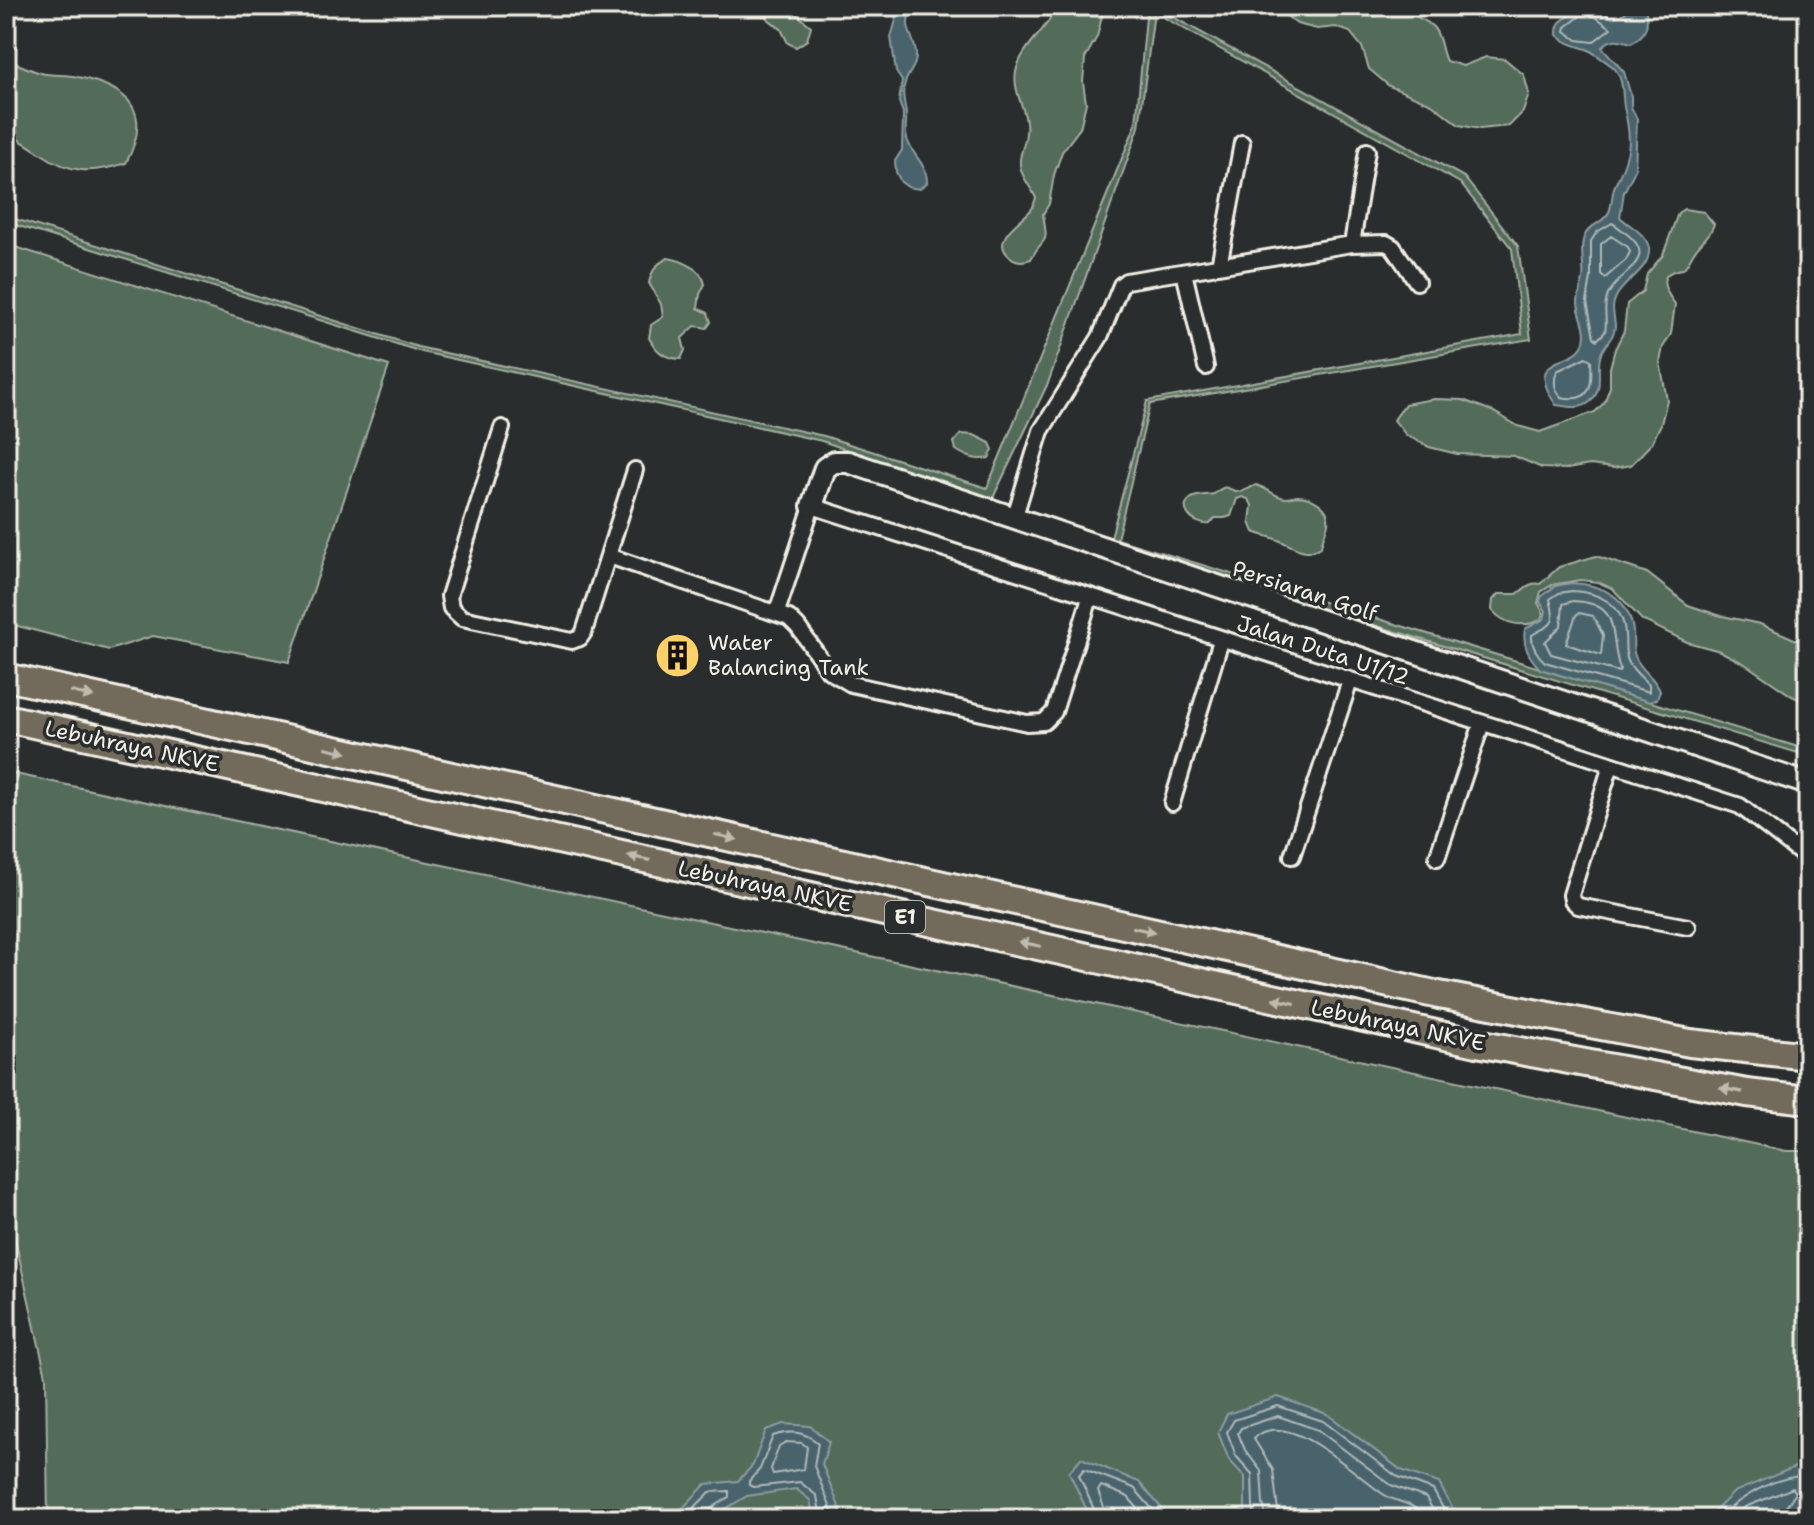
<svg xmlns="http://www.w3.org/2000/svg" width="1814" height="1525" font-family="'Shantell Sans',sans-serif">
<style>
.green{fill:#536c5a;stroke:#a4aea1;stroke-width:2}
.water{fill:#49646d;stroke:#8d9c9e;stroke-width:2}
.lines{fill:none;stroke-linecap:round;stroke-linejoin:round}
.shore{stroke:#b0b9b7;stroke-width:2}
.street-casing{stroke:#f4f1e8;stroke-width:20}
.secondary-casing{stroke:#f4f1e8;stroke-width:26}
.highway-casing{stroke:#f4f1e8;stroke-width:32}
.street{stroke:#2a2d2e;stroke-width:14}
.secondary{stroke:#2a2d2e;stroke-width:20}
.highway{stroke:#726b5a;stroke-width:26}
.oneway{fill:#c0bbaf}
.labels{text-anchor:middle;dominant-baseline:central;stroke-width:7;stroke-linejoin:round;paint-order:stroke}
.shield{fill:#2a2d2e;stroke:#b7b6b0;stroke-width:2}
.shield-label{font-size:20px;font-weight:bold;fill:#f4f1e8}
.street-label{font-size:22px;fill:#f4f1e8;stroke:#2a2d2e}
.poi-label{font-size:22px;fill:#f4f1e8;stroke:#2a2d2e;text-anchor:start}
</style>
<rect width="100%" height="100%" fill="#2a2d2e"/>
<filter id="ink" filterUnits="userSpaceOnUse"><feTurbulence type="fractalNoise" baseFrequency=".0125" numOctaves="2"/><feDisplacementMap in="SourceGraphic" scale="16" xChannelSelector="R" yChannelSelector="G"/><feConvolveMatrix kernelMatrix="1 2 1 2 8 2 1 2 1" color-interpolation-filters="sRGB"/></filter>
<g filter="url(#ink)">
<path class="green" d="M762,6H791L794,12L811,26L807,40L796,47L788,43L781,29L767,18Z
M1049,6L1104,8L1097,37L1085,58L1083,82L1086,103L1080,128L1062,152L1054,175L1049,204L1043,214C1049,250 1045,232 1031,259C1022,262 1015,262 1008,255C991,238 1022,221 1031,210C1034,207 1034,202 1036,198C1032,189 1024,180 1021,170C1017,157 1025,146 1026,133C1029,111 1012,94 1016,72C1020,51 1039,36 1050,19Z
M1147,6H1153L1464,177L1518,246L1531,339L1150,404L1117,539L1808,750V756L1109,545L1147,401L1522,334L1512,249L1460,183L1154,12L1139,127L1048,383L992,500L822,441L422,352L6,222V216L418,347L824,436L987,488L1136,124Z
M1274,6C1315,6 1405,0 1433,27C1442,37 1440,49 1446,61L1463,66L1486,57L1505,59L1524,75L1529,94L1523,112L1509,126L1480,129L1459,125L1432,104L1389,86L1369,69L1362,47L1350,32L1336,27L1317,29L1297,24Z
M6,60C18,63 29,70 41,73C53,76 66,74 78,77C130,88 153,112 126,163C92,174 71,174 40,153C29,146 18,138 6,133Z
M1684,209L1704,212L1714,224C1710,237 1701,241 1694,252C1690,258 1689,263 1683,269C1658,272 1661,286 1675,304L1671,334L1663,347L1660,362L1667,400L1661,424L1652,443L1631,465L1613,468L1590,465L1567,469L1542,468L1514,456L1457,454L1429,447L1406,435L1394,420L1405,404L1434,399L1463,400L1492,411L1518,426L1540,432L1595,412L1604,403L1610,387V368L1615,349L1624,331L1627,304L1643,291L1647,274L1663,255L1678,213Z
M6,244L389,366L289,662L153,636L109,650L6,623Z
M668,258C682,260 702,269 705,284L700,294L698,308L708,313L711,322L707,328L695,326L682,338L685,350L681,359C664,358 657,352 649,338L651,325L663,317L661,304L649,283C652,270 656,264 668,258Z
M961,434L974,435L990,443L993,450L989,458C976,461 967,457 956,450L954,442Z
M1256,485C1267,488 1275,497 1286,498C1290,498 1294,496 1298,496C1312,497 1331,507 1328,523C1327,531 1322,538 1321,547C1304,557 1294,546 1278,540C1270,536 1262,536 1254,532L1250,522L1252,505L1248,499L1242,497L1237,499L1231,516L1225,518H1215L1210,524C1192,526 1175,506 1194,497C1200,495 1208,495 1214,494C1230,481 1225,491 1241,492Z
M1596,556L1647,573L1688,605L1718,615L1760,624L1808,645V703L1792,696L1745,664L1720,651L1687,642L1642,620L1613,589L1598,582L1580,580L1552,585L1541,592L1538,603L1544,613L1541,620C1524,628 1504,625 1492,610L1493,600L1498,594H1517C1526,588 1529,582 1540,584L1559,567Z
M6,772L1786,1151H1808V1519H48L46,1376L15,1239L6,1213Z
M6,1327L12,1353L8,1519H6Z"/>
<path class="water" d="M893,6H913C901,30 914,32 916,54C917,66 908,73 905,83C901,94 905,103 906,114C907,122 904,130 907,139C912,156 928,164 927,183L919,189L908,187L901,182L896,172L895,161L902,150L903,113L899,102L902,81L896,72L891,37L896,20Z
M1574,6H1593L1612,18L1625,13L1628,6H1645C1649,24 1648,34 1631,43C1618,39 1612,37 1602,47L1624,72L1631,96V107L1637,119L1635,170L1624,192L1620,217C1629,226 1647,234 1649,248C1651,270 1624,280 1616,297C1610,309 1615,316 1615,327C1614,339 1604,344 1601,354C1595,370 1605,387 1591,401C1582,410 1568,407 1556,405C1521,354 1576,366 1583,344C1589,329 1579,318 1578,303C1578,295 1582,287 1583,279C1585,266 1579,250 1584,237C1589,224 1603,224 1609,212C1613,203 1611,192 1616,183C1631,152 1632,140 1624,107C1622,94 1624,77 1613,67C1611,65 1591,51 1589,50C1576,45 1568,45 1557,35C1556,21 1563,21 1573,13Z
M1571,583C1602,584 1629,597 1633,631C1634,640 1632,648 1635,656C1640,670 1655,677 1660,691L1657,699L1650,702L1540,669C1529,657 1522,646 1525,629L1544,619L1546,611L1540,602L1541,597L1555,586Z
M1278,1397L1327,1414L1401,1470L1439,1483L1458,1519H1250L1245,1510V1477L1229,1460L1218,1432L1227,1414Z
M783,1424L810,1426L829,1442L822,1464L844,1519H814L810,1500L796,1489L747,1496L709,1519H672L706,1484L738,1481L753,1465L766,1430Z
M1081,1458L1139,1482L1171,1519H1091L1069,1472Z
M1795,1467L1808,1468V1503L1800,1519H1707L1734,1492Z"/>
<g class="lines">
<path class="shore" d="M1582,6L1579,17L1566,27L1565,31L1577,40L1593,42L1611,28L1593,15L1591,6
M1612,223C1618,226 1621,230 1627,234C1660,260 1619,271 1608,295C1602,308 1608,319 1605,332L1597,340L1594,337L1587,302L1591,277V241L1597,232Z
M1611,236L1628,247L1630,252L1626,260L1605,278L1601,274V244Z
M1586,357L1591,360C1592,384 1593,404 1561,397C1554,389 1553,381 1557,371Z
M1572,591C1599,592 1624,604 1625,635C1626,644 1624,652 1628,661C1632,670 1642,678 1649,685V692L1545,662C1538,656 1531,646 1532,635C1552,623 1557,627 1550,599L1559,593Z
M1573,601C1624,603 1608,635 1620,669L1619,672L1551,654L1545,642L1561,626L1563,604Z
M1579,613L1593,616L1603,635L1601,655L1566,644L1576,615Z
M786,1442L802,1443L807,1447L804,1469L773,1474L771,1469L779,1446Z
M683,1519L710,1492L729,1491V1497L709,1510L706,1519
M821,1519L817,1496L800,1482L753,1487L749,1485V1481L760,1469L773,1436C790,1430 804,1431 818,1443L814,1466L835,1519
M1098,1519L1079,1475L1084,1469L1134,1488L1161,1519
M1108,1519L1098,1491L1101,1486L1128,1497L1147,1519
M1256,1519L1253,1507L1252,1474L1236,1456L1227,1432L1234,1420L1278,1406L1323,1421L1396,1476L1433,1490L1449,1519
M1267,1519L1263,1504L1261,1471L1245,1450L1238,1433L1241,1428L1278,1416L1318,1430L1391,1485L1426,1498L1438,1519
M1279,1519L1273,1470L1254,1439C1286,1405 1355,1475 1383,1494C1399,1505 1414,1500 1424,1519
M1718,1519C1740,1497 1776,1475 1808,1476
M1732,1519L1745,1507L1793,1488L1796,1493L1785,1508L1783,1519"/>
<defs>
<path id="street" d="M1352,244L1367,151
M1219,266L1242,143
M1184,272L1206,367
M502,428L449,596L451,608L462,618L572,641L580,638L584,632L635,470
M1014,519L1041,431L1100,337L1121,285L1126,281L1352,244L1386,243L1393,247L1417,282
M609,556L789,618L798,627L829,671L851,684L1027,723L1044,722L1054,712L1090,598
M777,612L812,506L1740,806L1808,859
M1611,765L1571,895L1572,900L1578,906L1688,927
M1172,803L1221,640
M1292,856L1350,681
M1437,858L1482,723"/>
<path id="secondary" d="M812,506L825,468L834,462H848L1808,784"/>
<path id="highway" d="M6,677L1439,995L1690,1043L1808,1056
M6,718L1477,1043L1747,1093L1808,1100"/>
</defs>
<use href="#street" class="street-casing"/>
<use href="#secondary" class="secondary-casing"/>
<use href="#highway" class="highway-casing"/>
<use href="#street" class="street"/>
<use href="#secondary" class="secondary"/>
<use href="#highway" class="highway"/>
</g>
<defs><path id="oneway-solid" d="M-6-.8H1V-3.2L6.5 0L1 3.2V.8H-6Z" transform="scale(2)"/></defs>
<g class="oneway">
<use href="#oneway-solid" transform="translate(82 694) rotate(13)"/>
<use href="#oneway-solid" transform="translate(336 750) rotate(13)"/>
<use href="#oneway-solid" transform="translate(726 837) rotate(13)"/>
<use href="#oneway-solid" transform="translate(639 858) rotate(-168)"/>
<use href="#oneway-solid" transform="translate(1144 930) rotate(13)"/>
<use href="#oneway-solid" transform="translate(1030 944) rotate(-168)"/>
<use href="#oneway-solid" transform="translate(1284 1001) rotate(-168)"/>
<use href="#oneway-solid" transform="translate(1731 1090) rotate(-170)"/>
</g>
</g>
<defs>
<symbol id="building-disc" viewBox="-11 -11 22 22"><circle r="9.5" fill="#ffd166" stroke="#2a2d2e"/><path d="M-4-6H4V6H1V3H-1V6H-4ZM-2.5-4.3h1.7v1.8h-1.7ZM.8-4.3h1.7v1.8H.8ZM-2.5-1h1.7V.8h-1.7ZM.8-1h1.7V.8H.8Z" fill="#111"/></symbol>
</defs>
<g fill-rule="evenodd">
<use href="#building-disc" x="652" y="630" width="51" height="51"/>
</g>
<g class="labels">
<rect class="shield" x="885" y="901" width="40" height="32" rx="6"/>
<g class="shield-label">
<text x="905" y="917">E1</text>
</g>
<g class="street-label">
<text transform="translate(1305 591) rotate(18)">Persiaran Golf</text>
<text transform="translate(1323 650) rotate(18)">Jalan Duta U1/12</text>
<text transform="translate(132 746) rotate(12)">Lebuhraya NKVE</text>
<text transform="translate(765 886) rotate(12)">Lebuhraya NKVE</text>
<text transform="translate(1398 1025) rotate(12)">Lebuhraya NKVE</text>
</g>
<g class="poi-label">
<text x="708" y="642">Water<tspan x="708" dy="25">Balancing Tank</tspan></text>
</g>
</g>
<rect width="1814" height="1525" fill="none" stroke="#2a2d2e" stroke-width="32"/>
<rect x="16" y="16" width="1782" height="1493" fill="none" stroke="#f4f1e8" stroke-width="3" filter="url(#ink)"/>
</svg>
